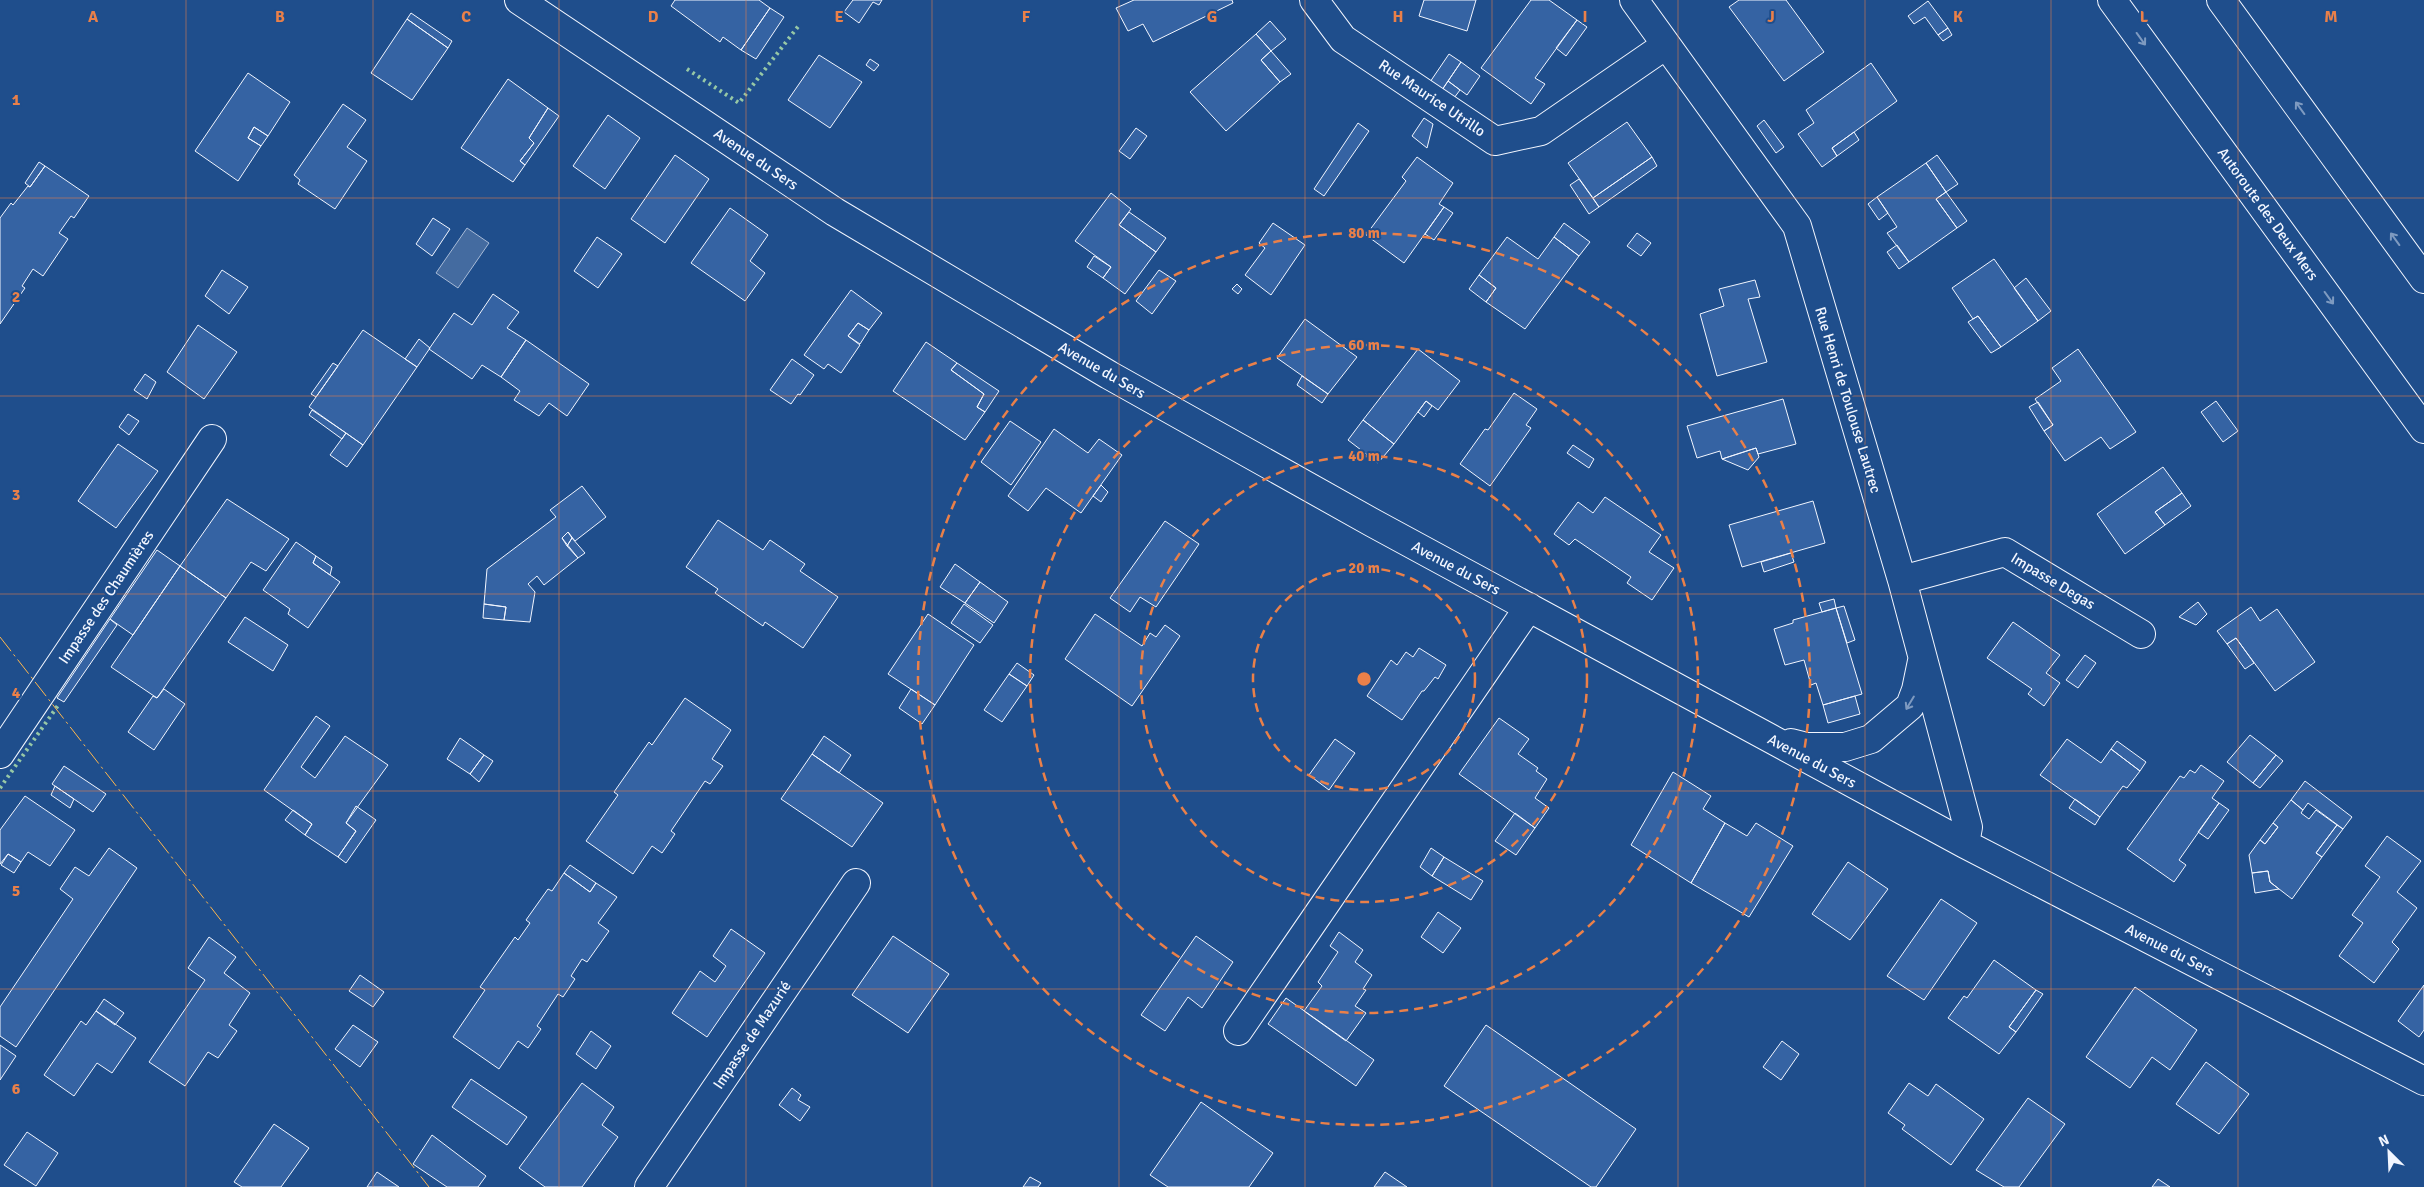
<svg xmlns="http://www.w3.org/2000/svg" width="2424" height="1187" font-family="Signika,sans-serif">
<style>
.water{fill:#446ba0;stroke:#a8bbd7}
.building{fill:#3563a3;stroke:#f2f6ff}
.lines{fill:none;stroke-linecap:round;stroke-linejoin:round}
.minor-casing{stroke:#f2f6ff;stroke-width:30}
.highway-casing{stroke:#f2f6ff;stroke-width:30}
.minor{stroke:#1f4e8c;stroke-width:28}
.highway{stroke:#1f4e8c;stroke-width:28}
.hedge{stroke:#97c8a6;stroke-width:4;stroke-dasharray:2.5 4;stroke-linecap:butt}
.power{stroke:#ffb74d;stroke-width:1;stroke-dasharray:18 4 2.5 4;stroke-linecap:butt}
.oneway{stroke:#7e9ac0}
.grid{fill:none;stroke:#ea8049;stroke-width:1;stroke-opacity:0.55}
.ring{fill:none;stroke:#ea8049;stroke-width:2.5;stroke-dasharray:9 6}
.labels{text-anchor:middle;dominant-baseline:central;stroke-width:4;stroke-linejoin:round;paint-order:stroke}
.street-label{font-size:15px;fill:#f2f6ff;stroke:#1f4e8c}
.grid-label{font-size:16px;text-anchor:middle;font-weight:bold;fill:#ea8049;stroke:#1f4e8c;stroke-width:4;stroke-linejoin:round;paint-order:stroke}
.centre{fill:#ea8049;stroke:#1f4e8c;stroke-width:2.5}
.ring-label{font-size:15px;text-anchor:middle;font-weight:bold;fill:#ea8049;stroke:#1f4e8c;stroke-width:4;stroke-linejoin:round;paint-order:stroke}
</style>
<rect width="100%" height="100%" fill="#1f4e8c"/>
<path class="water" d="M467,228L489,243L458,288L436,273Z"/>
<path class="building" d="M675,0H759L770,8L741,50L723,37L720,42L671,6Z
M853,0H882L879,5L873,2L859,23L844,12Z
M1134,0H1232L1233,3L1153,42L1143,24L1128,31L1116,8Z
M1424,0H1476L1467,31L1419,16Z
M1531,0H1549L1577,20L1535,78L1545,84L1531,104L1481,68Z
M1739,0H1786L1824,52L1784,81L1729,7Z
M1928,1L1948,28L1938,35L1925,17L1914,24L1908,16Z
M770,8L784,17L756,59L741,50Z
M411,13L452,41L448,48L407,19Z
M407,19L448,48L412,100L371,73Z
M1577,20L1587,27L1566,56L1556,48Z
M1270,21L1286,39L1271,51L1256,34Z
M1948,28L1952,35L1943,41L1938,35Z
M1256,34L1271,51L1261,60L1280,82L1226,131L1190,92Z
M1271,51L1291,74L1280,82L1261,60Z
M1449,54L1461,62L1442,90L1430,82Z
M819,55L862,82L830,128L788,100Z
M870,59L879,65L874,71L866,65Z
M1461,62L1480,76L1467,95L1448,81Z
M1871,63L1897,101L1832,148L1837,156L1822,167L1798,134L1814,123L1806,110Z
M248,73L290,102L268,136L254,127L248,138L261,146L238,181L195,151Z
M508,79L548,108L529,138L534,143L520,161L525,165L513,182L461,148Z
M1448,81L1460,90L1454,98L1442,90Z
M343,104L366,120L347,147L367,161L335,209L298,184L300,180L294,175Z
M548,108L559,116L525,165L520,161L534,143L529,138Z
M608,115L640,138L605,189L573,166Z
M1424,118L1433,124L1427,148L1412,136Z
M1764,120L1784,147L1776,153L1757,126Z
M1627,122L1652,157L1593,198L1568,163Z
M1358,123L1369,131L1324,196L1314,189Z
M254,127L268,136L261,146L248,138Z
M1136,128L1147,136L1130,159L1119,151Z
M1854,132L1859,140L1837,156L1832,148Z
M675,155L709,179L665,243L631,219Z
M1937,155L1958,184L1946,192L1926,163Z
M1417,157L1453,183L1439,204L1444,207L1404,263L1366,235L1406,181L1402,177Z
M1652,157L1657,166L1599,207L1593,198Z
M39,162L45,166L30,187L25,183Z
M1926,163L1946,192L1936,199L1957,228L1909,262L1887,233L1897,227L1877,197Z
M45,166L89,196L74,218L71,216L59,233L68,239L43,276L33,269L22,286L25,288L0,324V218L11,203L13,205L28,186L30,187Z
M1579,179L1599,207L1589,214L1570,185Z
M1946,192L1967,221L1957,228L1936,199Z
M1111,193L1131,209L1119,225L1156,252L1125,294L1103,278L1111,267L1075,241Z
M1877,197L1888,213L1879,220L1868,204Z
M1444,207L1453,213L1434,240L1425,234Z
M730,208L768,235L750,261L765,273L745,301L691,263Z
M1129,212L1166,238L1156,252L1119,225Z
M433,218L450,229L432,256L416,244Z
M1273,223L1305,245L1271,295L1245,275L1265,248L1259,243Z
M1564,223L1590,242L1579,256L1554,237Z
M1637,233L1651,243L1641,256L1627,246Z
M597,237L622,254L598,288L574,271Z
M1507,237L1538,259L1554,237L1579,256L1525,329L1486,302L1496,288L1479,275Z
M1897,245L1909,262L1899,269L1887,252Z
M1094,256L1111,267L1103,278L1087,267Z
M1994,259L2038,321L2001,347L1978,316L1973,319L1952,288Z
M222,270L248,287L229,314L205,296Z
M1159,270L1176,281L1152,314L1136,301Z
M1479,275L1496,288L1486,302L1469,289Z
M2026,278L2051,311L2038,321L2014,288Z
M1755,280L1760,297L1748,299L1767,362L1717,376L1700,314L1724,306L1719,289Z
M1237,284L1242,289L1238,294L1232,289Z
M851,290L882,313L869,330L858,323L848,336L860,345L841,373L828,364L824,369L804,355Z
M493,294L519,312L507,328L526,340L501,377L482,365L472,379L429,349L454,313L472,325Z
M1978,316L2001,347L1991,353L1968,322Z
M1305,319L1357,357L1328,394L1277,358Z
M858,323L869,330L860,344L848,336Z
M198,325L237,352L204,399L167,372Z
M363,330L417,367L363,445L309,407Z
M419,339L430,348L417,367L405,359Z
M526,340L589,384L567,416L549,403L539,416L514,400L520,391L501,377Z
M926,342L957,363L951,370L984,394L977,407L985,412L965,440L893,391Z
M1418,349L1460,381L1438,410L1426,401L1394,444L1363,420Z
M2078,349L2136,432L2110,449L2101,437L2065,461L2044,431L2053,425L2035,399L2061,381L2052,368Z
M792,359L814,375L800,395L798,394L791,404L770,390Z
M333,363L338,366L316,397L311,394Z
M957,363L999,391L985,412L977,407L984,394L951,370Z
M145,374L156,382L147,399L134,390Z
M1302,376L1328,394L1322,403L1297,385Z
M1514,393L1537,409L1526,425L1531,428L1490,486L1460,464L1485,429L1488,430Z
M1783,399L1796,444L1758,454L1756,448L1722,459L1720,451L1697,458L1687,426Z
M1426,401L1432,406L1424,417L1418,412Z
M2216,401L2238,431L2223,442L2201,412Z
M2038,402L2053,425L2044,431L2029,407Z
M312,410L346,433L342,439L309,415Z
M128,414L139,421L129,435L119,427Z
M1363,420L1394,444L1378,463L1348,440Z
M1010,421L1041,442L1011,485L981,462Z
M1054,429L1088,453L1099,439L1122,455L1081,513L1046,488L1028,511L1008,496Z
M346,433L363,445L347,467L330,455Z
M118,444L158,471L116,528L78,501Z
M1573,445L1594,459L1589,468L1567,453Z
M1756,448L1759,457L1748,470L1722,459Z
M2163,467L2182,493L2155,512L2165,525L2125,554L2097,514Z
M1101,485L1108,492L1101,502L1093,496Z
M582,486L606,517L575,541L568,532L562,538L578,558L544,585L537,576L528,584L535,592L530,622L504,620L506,607L484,604L487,569L556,517L550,510Z
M2182,493L2191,506L2165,525L2155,512Z
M1605,497L1661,535L1649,552L1674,568L1652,600L1627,583L1631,577L1575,539L1569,545L1554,534L1578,502L1593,513Z
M227,499L289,539L266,571L251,562L226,598L180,566Z
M1813,501L1825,543L1742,567L1729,525Z
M718,520L763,550L770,540L805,564L800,571L838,597L803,648L765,622L763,626L715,593L718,589L686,567Z
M1165,521L1199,544L1156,607L1140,597L1130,612L1110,598Z
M568,532L572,538L567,546L562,538Z
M572,538L585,553L578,558L567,546Z
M296,542L316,556L313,563L340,582L308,628L288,614L290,609L263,590Z
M157,550L180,566L133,635L110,619Z
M1791,553L1794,562L1764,572L1761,562Z
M316,556L332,567L330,575L313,563Z
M955,564L980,582L965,603L940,587Z
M180,566L226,598L157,698L111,667Z
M980,582L1008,602L994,623L965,603Z
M1834,599L1836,608L1822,612L1819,603Z
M2198,602L2207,614L2196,625L2179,617Z
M484,604L506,607L504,620L483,618Z
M964,604L993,625L980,643L951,623Z
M1844,606L1855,640L1847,643L1836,608Z
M2251,607L2260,621L2277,609L2315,662L2275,691L2236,638L2227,644L2217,631Z
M1836,608L1862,694L1823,705L1816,683L1811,685L1804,660L1785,665L1774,629L1793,623V620Z
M928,614L974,645L935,705L888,674Z
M1095,614L1142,646L1150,633L1156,637L1165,625L1180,636L1132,706L1065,659Z
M245,617L288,645L273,671L228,642Z
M110,619L117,625L64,702L57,698Z
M2013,622L2060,655L2046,673L2060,683L2044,706L2028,694L2032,689L1987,658Z
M2236,638L2254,663L2245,669L2227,644Z
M1419,648L1446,665L1438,679L1435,677L1424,691H1422L1402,720L1367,696L1391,660L1397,665L1406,652L1413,657Z
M2085,655L2096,663L2078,688L2066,680Z
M1017,663L1034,675L1027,686L1009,674Z
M1009,674L1027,686L1002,722L984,710Z
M164,689L185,704L154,750L128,732L153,696L157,698Z
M911,689L935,705L922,724L899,708Z
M1855,696L1860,714L1828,723L1823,705Z
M685,698L731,730L712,759L723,766L710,784L705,781L671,831L675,834L662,853L652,846L633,874L586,841L618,795L614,792L649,742L652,745Z
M316,716L330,726L301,767L315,778L345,736L388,765L346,823L356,831L338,857L305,835L312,824L264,790Z
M1499,718L1529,739L1518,754L1538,768L1536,771L1547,779L1535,798L1549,808L1535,828L1459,774Z
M2250,735L2276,755L2253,783L2227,762Z
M824,736L851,755L839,773L812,754Z
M460,738L484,755L470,774L447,759Z
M1335,739L1355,753L1329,790L1309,775Z
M2067,739L2101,763L2111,749L2140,771L2127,788L2123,786L2100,817L2040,775Z
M2117,741L2146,762L2140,771L2111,749Z
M812,754L883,803L852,847L781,799Z
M484,755L493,761L479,782L470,774Z
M2276,755L2283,761L2260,788L2253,783Z
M2201,765L2224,781L2212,798L2219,803L2179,860L2186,865L2174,882L2127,849L2180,776L2184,778L2190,770L2195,773Z
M64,766L106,794L93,812L52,784Z
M1673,772L1711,796L1703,809L1725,823L1691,883L1631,845Z
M2305,781L2352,817L2343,829L2308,803L2303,810L2291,800Z
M55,786L74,799L70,808L51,795Z
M25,796L75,830L50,866L28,852L21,862L8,854L0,864V830Z
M2075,799L2100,817L2095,825L2069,808Z
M2291,800L2303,810L2301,813L2309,819L2316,810L2337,825L2316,853L2322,857L2292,899L2270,882L2268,871L2252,873L2249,855L2260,840L2265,844L2278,827L2273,823Z
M2219,803L2229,810L2208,839L2198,832Z
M356,806L376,820L346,863L338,857L356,831L346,823Z
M293,810L312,824L305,835L285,820Z
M1515,813L1535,828L1516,855L1495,841Z
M1725,823L1747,836L1756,823L1793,846L1749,917L1691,883Z
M2273,823L2278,827L2265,844L2260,840Z
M2337,825L2343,829L2322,857L2316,853Z
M2387,836L2421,861L2397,892L2417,908L2392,942L2399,949L2374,983L2339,956L2363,923L2352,915L2380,877L2365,866Z
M109,848L137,868L16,1047L0,1036V1007L73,899L60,889L75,867L89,876Z
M1431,848L1444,857L1432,876L1420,867Z
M8,854L21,862L14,873L1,865Z
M1444,857L1483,881L1471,900L1432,876Z
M1848,862L1888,889L1850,940L1812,914Z
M570,865L596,883L590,892L564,873Z
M2268,871L2270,882L2279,889L2255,893L2252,873Z
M564,873L590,892L596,883L617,897L598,923L609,931L587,962L582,959L571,976L575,979L563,997L558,994L537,1026L541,1029L528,1048L518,1041L499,1069L453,1037L485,990L480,987L515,937L518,940L530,923L526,920L548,889L552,891Z
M1941,899L1977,923L1924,1000L1887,976Z
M1438,912L1461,928L1443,953L1421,937Z
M731,929L765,953L707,1037L672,1013L700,971L715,982L726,966L713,956Z
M1339,932L1363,950L1355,962L1372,975L1363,989L1366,990L1355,1006L1366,1013L1346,1041L1304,1011L1322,986L1318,982L1338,952L1330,946Z
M893,936L949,974L908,1033L852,995Z
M1196,936L1233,962L1202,1008L1188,997L1165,1031L1141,1015Z
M209,937L236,957L224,973L250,993L229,1025L237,1031L218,1058L208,1052L185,1086L149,1062L205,980L188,968Z
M1994,960L2036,990L2009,1027L2016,1032L1999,1054L1948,1018L1964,996L1967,998Z
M360,975L384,992L373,1007L349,991Z
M2424,985V1030L2419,1037L2398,1021Z
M2135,987L2197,1030L2170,1070L2152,1057L2130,1088L2086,1057Z
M2036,990L2043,994L2016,1032L2009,1027Z
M1286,998L1374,1060L1356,1086L1268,1024Z
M104,999L124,1013L115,1025L96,1011Z
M96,1011L136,1038L112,1073L97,1063L74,1096L44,1075L81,1021L86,1025Z
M353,1025L378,1042L360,1067L335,1049Z
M1486,1025L1636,1129L1596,1187H1591L1444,1086Z
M591,1031L611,1046L596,1069L576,1054Z
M1782,1041L1799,1054L1781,1080L1763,1067Z
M0,1045L16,1056L0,1080Z
M2206,1062L2249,1094L2219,1134L2176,1104Z
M471,1079L527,1117L507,1145L452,1107Z
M582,1083L614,1107L602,1125L618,1137L582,1187H545L519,1168Z
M1909,1083L1928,1096L1936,1084L1984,1119L1951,1165L1902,1129L1905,1125L1888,1113Z
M792,1088L801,1095L798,1100L810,1107L800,1121L779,1105Z
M2028,1098L2065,1124L2019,1187H2004L1976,1170Z
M1201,1102L1273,1153L1249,1187H1168L1150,1175Z
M274,1124L309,1148L281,1187H242L234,1182Z
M27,1132L58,1153L36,1186L4,1165Z
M432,1135L486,1176L478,1187H447L413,1164Z
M377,1172L399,1187H367Z
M1385,1172L1407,1187H1374Z
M1030,1177L1041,1183L1038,1187H1023Z
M2158,1179L2170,1187H2152Z"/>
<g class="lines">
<defs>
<path id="minor" d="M519,0L835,212L1109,375L1373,523L1965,844L2424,1081
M1314,0L1343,39L1495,141L1541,131L1666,45
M1634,0L1797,226L1902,580L1968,827L1965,844
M1902,580L2005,552L2141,634
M1791,743L1807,747H1845L1871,739L1910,706L1916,690L1922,661
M0,754L212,439
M1238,1031L1529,607
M649,1187L856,883"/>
<path id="highway" d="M2112,0L2424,429
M2221,0L2424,279"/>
</defs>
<use href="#minor" class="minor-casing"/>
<use href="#highway" class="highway-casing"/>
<use href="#minor" class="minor"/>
<use href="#highway" class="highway"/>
<path class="hedge" d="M687,69L739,103L800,24
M0,788L59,704"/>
<path class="power" d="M0,637L429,1187"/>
</g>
<defs><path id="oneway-shaft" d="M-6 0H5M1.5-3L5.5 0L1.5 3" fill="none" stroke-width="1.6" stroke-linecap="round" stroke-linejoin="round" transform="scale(1.25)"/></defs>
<g class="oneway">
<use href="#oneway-shaft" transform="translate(2141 39) rotate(54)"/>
<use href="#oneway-shaft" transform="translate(2300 108) rotate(-126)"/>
<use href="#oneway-shaft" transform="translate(2395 239) rotate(-126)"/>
<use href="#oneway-shaft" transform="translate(2329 298) rotate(54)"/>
<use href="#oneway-shaft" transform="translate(1910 703) rotate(121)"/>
</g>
<path class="grid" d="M186,0V1187M373,0V1187M559,0V1187M746,0V1187M932,0V1187M1119,0V1187M1305,0V1187M1492,0V1187M1678,0V1187M1865,0V1187M2051,0V1187M2238,0V1187M0,198H2424M0,396H2424M0,594H2424M0,791H2424M0,989H2424"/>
<g class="ring">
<circle cx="1364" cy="679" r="111"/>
<circle cx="1364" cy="679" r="223"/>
<circle cx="1364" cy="679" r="334"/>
<circle cx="1364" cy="679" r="446"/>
</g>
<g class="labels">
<g class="street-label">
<text transform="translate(1432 98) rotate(34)">Rue Maurice Utrillo</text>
<text transform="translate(756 159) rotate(34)">Avenue du Sers</text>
<text transform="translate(2268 214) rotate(54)">Autoroute des Deux Mers</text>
<text transform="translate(1102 370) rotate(30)">Avenue du Sers</text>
<text transform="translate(1848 400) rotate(73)">Rue Henri de Toulouse Lautrec</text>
<text transform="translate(1456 568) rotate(28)">Avenue du Sers</text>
<text transform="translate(2053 581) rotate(31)">Impasse Degas</text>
<text transform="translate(106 597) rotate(-56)">Impasse des Chaumières</text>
<text transform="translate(1812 761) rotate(28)">Avenue du Sers</text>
<text transform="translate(2170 950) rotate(27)">Avenue du Sers</text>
<text transform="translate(752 1035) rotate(-56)">Impasse de Mazurié</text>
</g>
</g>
<g class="grid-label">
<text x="93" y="22">A</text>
<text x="280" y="22">B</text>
<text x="466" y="22">C</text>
<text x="653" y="22">D</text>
<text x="839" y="22">E</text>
<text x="1026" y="22">F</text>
<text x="1212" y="22">G</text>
<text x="1398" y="22">H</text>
<text x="1585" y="22">I</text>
<text x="1771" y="22">J</text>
<text x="1958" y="22">K</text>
<text x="2144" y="22">L</text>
<text x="2331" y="22">M</text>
<text x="16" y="105">1</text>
<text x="16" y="302">2</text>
<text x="16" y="500">3</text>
<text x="16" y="698">4</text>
<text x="16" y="896">5</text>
<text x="16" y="1094">6</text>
</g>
<circle cx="1364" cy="679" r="8" class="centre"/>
<g class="ring-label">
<text x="1364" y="238">80 m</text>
<text x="1364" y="350">60 m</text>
<text x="1364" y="461">40 m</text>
<text x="1364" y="573">20 m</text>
</g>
<g transform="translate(2389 1152) rotate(336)" stroke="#1f4e8c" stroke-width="4" paint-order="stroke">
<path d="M0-4L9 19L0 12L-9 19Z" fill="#f2f6ff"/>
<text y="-8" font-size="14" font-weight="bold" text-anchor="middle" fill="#f2f6ff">N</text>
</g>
</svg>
